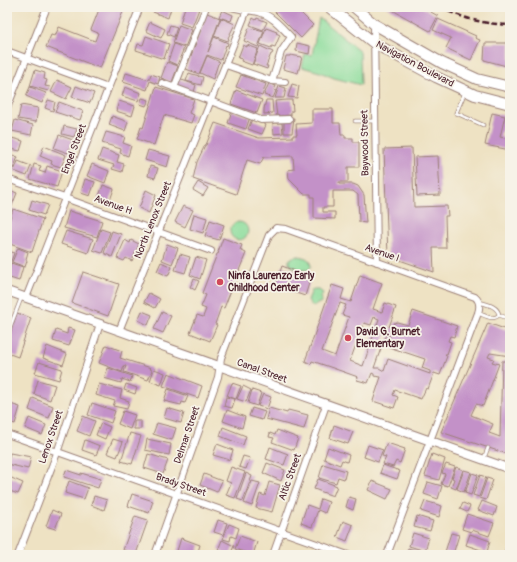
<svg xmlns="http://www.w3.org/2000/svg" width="517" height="562" font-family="Pangolin,sans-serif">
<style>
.green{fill:#8ddd9c;stroke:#6c7e64}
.building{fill:#c391c8;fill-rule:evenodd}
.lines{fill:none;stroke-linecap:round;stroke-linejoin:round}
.service-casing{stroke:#9c8077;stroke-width:4.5}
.minor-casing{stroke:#9c8077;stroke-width:8}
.tertiary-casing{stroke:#9c8077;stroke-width:10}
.primary-casing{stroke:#9c8077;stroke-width:12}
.service{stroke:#fff;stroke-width:3}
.minor{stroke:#fff;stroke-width:6}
.tertiary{stroke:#fff;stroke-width:8}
.primary{stroke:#fff;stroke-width:10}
.rail{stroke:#4a1f2b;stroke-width:2.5;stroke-dasharray:6 3;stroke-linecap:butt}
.poi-dot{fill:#d1495b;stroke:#f7f3e8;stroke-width:1.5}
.labels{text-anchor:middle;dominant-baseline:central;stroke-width:3.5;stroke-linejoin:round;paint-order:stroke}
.street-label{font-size:10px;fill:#4a1f2b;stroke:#f7f3e8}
.poi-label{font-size:10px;font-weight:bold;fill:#4a1f2b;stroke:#f7f3e8;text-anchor:start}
</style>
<rect width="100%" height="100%" fill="#f7f3e8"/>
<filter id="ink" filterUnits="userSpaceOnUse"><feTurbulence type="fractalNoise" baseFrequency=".025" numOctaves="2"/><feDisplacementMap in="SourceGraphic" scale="8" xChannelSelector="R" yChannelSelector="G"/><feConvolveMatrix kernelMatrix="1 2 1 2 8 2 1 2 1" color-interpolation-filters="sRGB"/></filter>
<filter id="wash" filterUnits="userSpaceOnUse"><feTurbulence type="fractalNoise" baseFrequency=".012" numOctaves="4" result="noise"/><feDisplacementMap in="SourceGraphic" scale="16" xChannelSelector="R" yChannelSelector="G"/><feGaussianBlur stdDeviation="0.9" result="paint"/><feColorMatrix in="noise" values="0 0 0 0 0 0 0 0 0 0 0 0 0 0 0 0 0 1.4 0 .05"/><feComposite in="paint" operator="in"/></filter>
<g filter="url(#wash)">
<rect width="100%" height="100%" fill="#eee2c3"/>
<path class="green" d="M319,18L360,51L361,85L334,78L320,72L302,67L305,54L312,55Z
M230 231a9 9 0 1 1 18 0a9 9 0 1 1-18 0Z
M299,256L306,258L310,261L311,267L308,270H298L289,264V260L293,257Z
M314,289H318L323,293L320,298L322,299L321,302L314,306L311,305L308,300L312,290Z"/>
<g id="blocks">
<path class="building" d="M100,7H125L100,68L46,47L51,35L55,36L59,27L95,41L98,33L91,30Z
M155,7L171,8L168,18L153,12Z
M185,7H192L199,9L192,27L180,23Z
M270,7H295L313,25L301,38Z
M387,7H422L438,16L430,31Z
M222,10L233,15L231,21L219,17Z
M207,13L220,18L208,52L214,37L228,43L227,46L226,45L221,60L207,55L199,74L186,69Z
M221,18L235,24L228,38L229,39L228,41L214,36Z
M253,18L256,20L257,18L267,22L263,30L250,25Z
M438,19L476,36L475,38L480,40L471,60L446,48L451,38L433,30Z
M150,22L165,29L161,38L146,31Z
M170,25L177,27L174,37L167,34Z
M179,25L192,30L185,47L173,43Z
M249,28L253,29V28L264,31L258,47L244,41Z
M266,28L277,32L276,33L280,35L275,47L272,46L271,48L260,44Z
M146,36L169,44L164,59L136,50L138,44L143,45Z
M297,43L310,46L309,54L296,51Z
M485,43H510V67L484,60Z
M174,44L184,48L177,65L168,61Z
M243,45L247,47V45L258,49L252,65L241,61L242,59L238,58Z
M260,46L273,52L272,54H271L266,66H268L267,69L253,64Z
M290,55L302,57L298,73L283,69L286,56H290Z
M207,56L220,62L218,64L213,79L200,73Z
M167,62L178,66L172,82L161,78Z
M35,70L45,73L44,79L47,80L45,86L50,87L48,91L30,86Z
M126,73L149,80L151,74L160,77L158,84L150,81L147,90L123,82Z
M189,73L199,76L198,77L199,76L203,77L201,85L186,81Z
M241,75L266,84L262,96L236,87Z
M179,79L196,85L194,92L176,86Z
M57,80L72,87L66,99L51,92Z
M269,83L276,86L274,90L276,91L273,98L264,95Z
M292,84L299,86L297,98L288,97Z
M76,86L94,93L90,103L72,97Z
M279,86L286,88L284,98H275Z
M30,87L46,93L42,103L26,96Z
M125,87L141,93L138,101L122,96Z
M156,87L194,99L189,113L194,115L191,123L164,115L154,145L137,139L141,127L143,128Z
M236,90L262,100L257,113L231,104Z
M142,98L149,100L146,106L140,104Z
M48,100L55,102L53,111L45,108Z
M266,100H272L273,113L264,114V109Z
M287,100H292L293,111H291V115L277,116L275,101Z
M119,101L135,106L132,116L116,111Z
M59,102L83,111L80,120L55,112Z
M21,105L38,108L36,122L18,119Z
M312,109H333V123H340L341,135H345V138H353V142H359V167H348V182H339V184H353L358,186L364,195L366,223L359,222L358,195L353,191H333V207H323V212H335V219L314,218V197H311V194H304L289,179L288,170L294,169L293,156L264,157L260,164L247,160L236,194L193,179L197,162L205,145H206L215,123L259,138L293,137V135H297L296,124L312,123Z
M232,111L250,117L246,129L228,123Z
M492,113L505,116L500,137L510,139V150L485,145Z
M112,116L128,122L125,131L109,125Z
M294,118L292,133H284V120Z
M252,119L266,125L262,134L248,129Z
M15,120L33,125L31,135L12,131Z
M273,123H282L283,133L274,134Z
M64,126L77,129L74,137L62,134Z
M106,132L125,137L123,143L131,146L128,156L120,153L121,149L102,143Z
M59,135L73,140L68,153L54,148Z
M8,137L23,141L20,151L7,148Z
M44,146L66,155L61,167L51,164L52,161L40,156Z
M412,148L414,207L447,206L448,216H445L446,248H433L434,272L388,256L384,149Z
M102,149L119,155L117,162L124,164L122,172L112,169L114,165L98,160Z
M148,150L170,156L167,167L145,160Z
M7,153L18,157L13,169L7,167Z
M438,156L440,195L417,196L415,157Z
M18,161L31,166L27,176L14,171Z
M34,164L41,166L39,171L45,173L47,166L62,171L57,187L30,179Z
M92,164L109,171L105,183L87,176Z
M150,166L158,168L155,178L148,176Z
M85,179L95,182L90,196L81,193Z
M198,182L208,188L203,196L193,190Z
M103,185L114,189L109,203L98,199Z
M7,189L17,193L11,208L7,206Z
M146,190L156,195L149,213L139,208Z
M32,200L48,205L44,215L29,210Z
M183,206L193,210L185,227L175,222Z
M13,209L43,219L32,252L7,243V228Z
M69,211L102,221L97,237L64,228Z
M194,214L207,218L203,233L190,229Z
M210,220L224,225L219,240L205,236Z
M101,229L110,232L102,253L93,250Z
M66,231L93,239L88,253L61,244Z
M112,231L121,234L112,257L104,253Z
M223,238L242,245L240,250L246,253L224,308L221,307L215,324L217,325L210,341L190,333L197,315L203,317L206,309L201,307L206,295L202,293L217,254L219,253L218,252Z
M125,240L130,243L131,240L139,244L132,261L126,258L124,261L117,258Z
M167,244L178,248L172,264L162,260Z
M18,248L28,252L26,259L27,261L25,267L12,262Z
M7,250L14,253L7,272Z
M180,254L190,257L185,273L175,270Z
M196,257L206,260L200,279L190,275Z
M161,262L172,267L168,276L157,271Z
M11,263L23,267L19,281L7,277Z
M282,266L311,277L305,296L275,286Z
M83,272L119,284L108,316L72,303Z
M360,275L382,283L373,309L382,312L385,303L396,307L389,327L392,329L394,323L397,322L408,325L413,311L457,326L454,337L450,336L448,341L451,342L447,354H445L447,356L440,375L434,373L428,389L426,388L421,399L395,390L393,395L398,397L394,408L373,401L381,377L374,376V374L372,373L368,383L357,380L358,377L327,366L312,361L311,364L305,361L332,285L344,289L341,299L351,302ZM340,303L346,305L342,315L349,317L335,356L322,351ZM374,317L379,319L363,366L350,361L364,323L371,325ZM386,334L390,336L387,343L389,347L425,359L422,368L430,371V374L388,359L384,371L379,368H374Z
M194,279L199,281L195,290L190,287Z
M149,293L160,299L155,308L144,302Z
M142,311L152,315L148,325L138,320Z
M162,312L171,316L163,333L154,329Z
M17,313L31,318L18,357L7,353V344Z
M488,323L510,331V356L490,353L488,357L494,359L492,362L499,364L483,406L476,404L471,415L493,424L489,433L500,437L502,361H510V455L441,432Z
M68,328L75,330L69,346L53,341L56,330L67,334Z
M106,345L122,351L120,358L151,368L150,369L152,370L148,380L124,372L126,366H124L122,372L99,363Z
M47,346L67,354L63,365L43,358Z
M39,362L62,369L59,380L35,373Z
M108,368L132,376L130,382L122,379L121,383L104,378Z
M154,369L165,373L161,385L150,381Z
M168,373L202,386L198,398L163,386Z
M38,380L55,385L50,400L34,394Z
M232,383L241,386L236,399L227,396Z
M99,384L122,390L120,398L129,401L127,409L113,406L115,401L96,395Z
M126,384L137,388L135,394L124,390Z
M243,386L251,390L246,402L237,399Z
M168,389L188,396L185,403L182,402L181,405L164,401Z
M252,390L261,393L257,406L248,403Z
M263,394L271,397L267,409L258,406Z
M226,397L235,399L232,408L224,406Z
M33,398L53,406L49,418L29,410Z
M7,403L20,407L15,424L7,421Z
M92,403L115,411L111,423L88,415Z
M167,408L184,413L181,423L164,418Z
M252,408L265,412L262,420L249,416Z
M269,408L287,413L288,410L308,415L304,429L266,419Z
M227,410L245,417L242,428L223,421Z
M123,411L135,415L130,429L118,424Z
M83,416L95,421L89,436L77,431Z
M29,418L46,425L42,435L25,428Z
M134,421H141V429H134Z
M101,423L110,427L105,439L96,435Z
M157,423L176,428L172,440L153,434Z
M334,425L353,432L348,444L330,438Z
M223,427L246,436L243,445L220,436Z
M277,430L298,438L294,450L272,442L274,438L269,437L270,433L275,435Z
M130,433L141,436L132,464L121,461Z
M113,439L123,442L117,457L107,453Z
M147,439L171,444L169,455L145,450Z
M85,440L100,446L96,455L82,450Z
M387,443L405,449L400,463L396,461L393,467L383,464L386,457L382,456Z
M217,444L233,450L230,460L213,455Z
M368,445L383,450L378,462L364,457Z
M270,447L288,454L284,465L266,459Z
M328,447L349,455L347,462L342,460L340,465L324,459Z
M10,453L31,457L28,469L7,464Z
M148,454L168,460L163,474L144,468Z
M432,454L445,459L439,480L425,476Z
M243,456L250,458L246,469L239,467Z
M267,463L285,470L281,481L263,473Z
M323,464L346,471L344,479L338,477L336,483L319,478Z
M446,464L455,467L448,486L441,484L445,474L442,473Z
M383,465L400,471L397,479L380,473Z
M231,467L245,472L235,498L226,495L231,483L226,481Z
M456,467L463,470L456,489L451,487L454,479L452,478Z
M66,470L81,475V473L101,479L98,488L64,477Z
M464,470L471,472L464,492L457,489Z
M246,473L252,476L243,501L237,499Z
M472,473L478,475L471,495L465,493Z
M204,474L222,481L217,492L200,485Z
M480,475L486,477L479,497L473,495Z
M7,476L23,483L18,494L7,490Z
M487,478L493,480L486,500L480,498Z
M318,479L337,486L333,496L314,489Z
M69,481L88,488L84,499L65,493Z
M252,481L260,483L252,506L244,503Z
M372,481L392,489L387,499L368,490Z
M269,482L280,485L272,512L256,508L260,494L265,496Z
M428,482L442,486L438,499L424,494Z
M132,494L153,501L149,513L128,506Z
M94,496L107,500L104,510L91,505Z
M349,497L356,499L353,510L346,507Z
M321,499L329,502L325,513L318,510L312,527L301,523L307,505L318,509Z
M425,501L442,506L439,517L421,511Z
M482,501L497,507L494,516L478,510Z
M463,503L470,506L467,512L460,509Z
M52,510L61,514L55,529L46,526Z
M467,514L494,523L489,536L472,530L471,532L462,529Z
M135,516L148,520L136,554L123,550Z
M417,516L433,521L430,531L414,527Z
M218,520L227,523L223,535L214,532Z
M343,521L353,525L347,541L337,537Z
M229,524L239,528L236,538L231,536L230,541L223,539Z
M413,533L429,538L425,551L409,546Z
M451,533L459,535L453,554L445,552Z
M470,534L490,541L487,552L466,545Z
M240,536L257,542L253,555L235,549Z
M181,538L200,545L197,555H188L177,551Z
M222,540L234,546L230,555L218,550Z
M408,548L424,553L423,555H406Z"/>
</g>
</g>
<g filter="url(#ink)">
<use href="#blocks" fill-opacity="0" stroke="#9c8077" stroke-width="1"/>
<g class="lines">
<defs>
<path id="service" d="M465,92L456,113L483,125
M355,121H375
M479,302C486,304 498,306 499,315L510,319
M478,313C486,316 493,321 499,315
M7,335L22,296
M484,458L488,448"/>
<path id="minor" d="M232,7C240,10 250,10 259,12C273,16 282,28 291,37L281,52L272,81
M374,24L377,262
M7,51L108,88
M226,65L272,81L285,82
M162,83L261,120L289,119
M174,88L206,7
M7,108L47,7
M7,179L65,198L211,251
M26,298L140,7
M119,331L247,10
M7,434L348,555
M18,555L57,453L100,324
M155,555L218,377L221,358L269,235L276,228L286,229L475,297C480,301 480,307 478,313L387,555
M273,555L326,405
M507,555L510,546"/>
<path id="tertiary" d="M7,291L510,469"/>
<path id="primary" d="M329,7L374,43L388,51L436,77L475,95L510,104
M354,7L374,24L442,63L477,79L510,87"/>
</defs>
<use href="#service" class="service-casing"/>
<use href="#minor" class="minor-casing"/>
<use href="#tertiary" class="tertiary-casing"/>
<use href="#primary" class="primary-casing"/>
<use href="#service" class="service"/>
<use href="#minor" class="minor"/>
<use href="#tertiary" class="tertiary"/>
<use href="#primary" class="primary"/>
<path class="rail" d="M440,7C463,19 485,24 510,25"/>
</g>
</g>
<g class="poi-dot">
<circle cx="220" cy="282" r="4"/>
<circle cx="348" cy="338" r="4"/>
</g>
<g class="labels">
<g class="street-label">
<text transform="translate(415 64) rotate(28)">Navigation Boulevard</text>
<text transform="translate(365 143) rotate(-91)">Baywood Street</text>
<text transform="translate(74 149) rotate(-69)">Engel Street</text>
<text transform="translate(113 205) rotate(20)">Avenue H</text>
<text transform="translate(153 220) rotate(-68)">North Lenox Street</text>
<text transform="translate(382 253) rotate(19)">Avenue I</text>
<text transform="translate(262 371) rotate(20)">Canal Street</text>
<text transform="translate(187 435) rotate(-71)">Delmar Street</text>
<text transform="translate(51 437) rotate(-71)">Lenox Street</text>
<text transform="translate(290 477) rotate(-70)">Altic Street</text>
<text transform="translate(181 485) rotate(19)">Brady Street</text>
</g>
<g class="poi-label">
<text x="228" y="276">Ninfa Laurenzo Early<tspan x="228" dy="12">Childhood Center</tspan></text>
<text x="356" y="332">David G. Burnet<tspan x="356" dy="12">Elementary</tspan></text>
</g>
</g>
<rect width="517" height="562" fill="none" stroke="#f7f3e8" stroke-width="24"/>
</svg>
